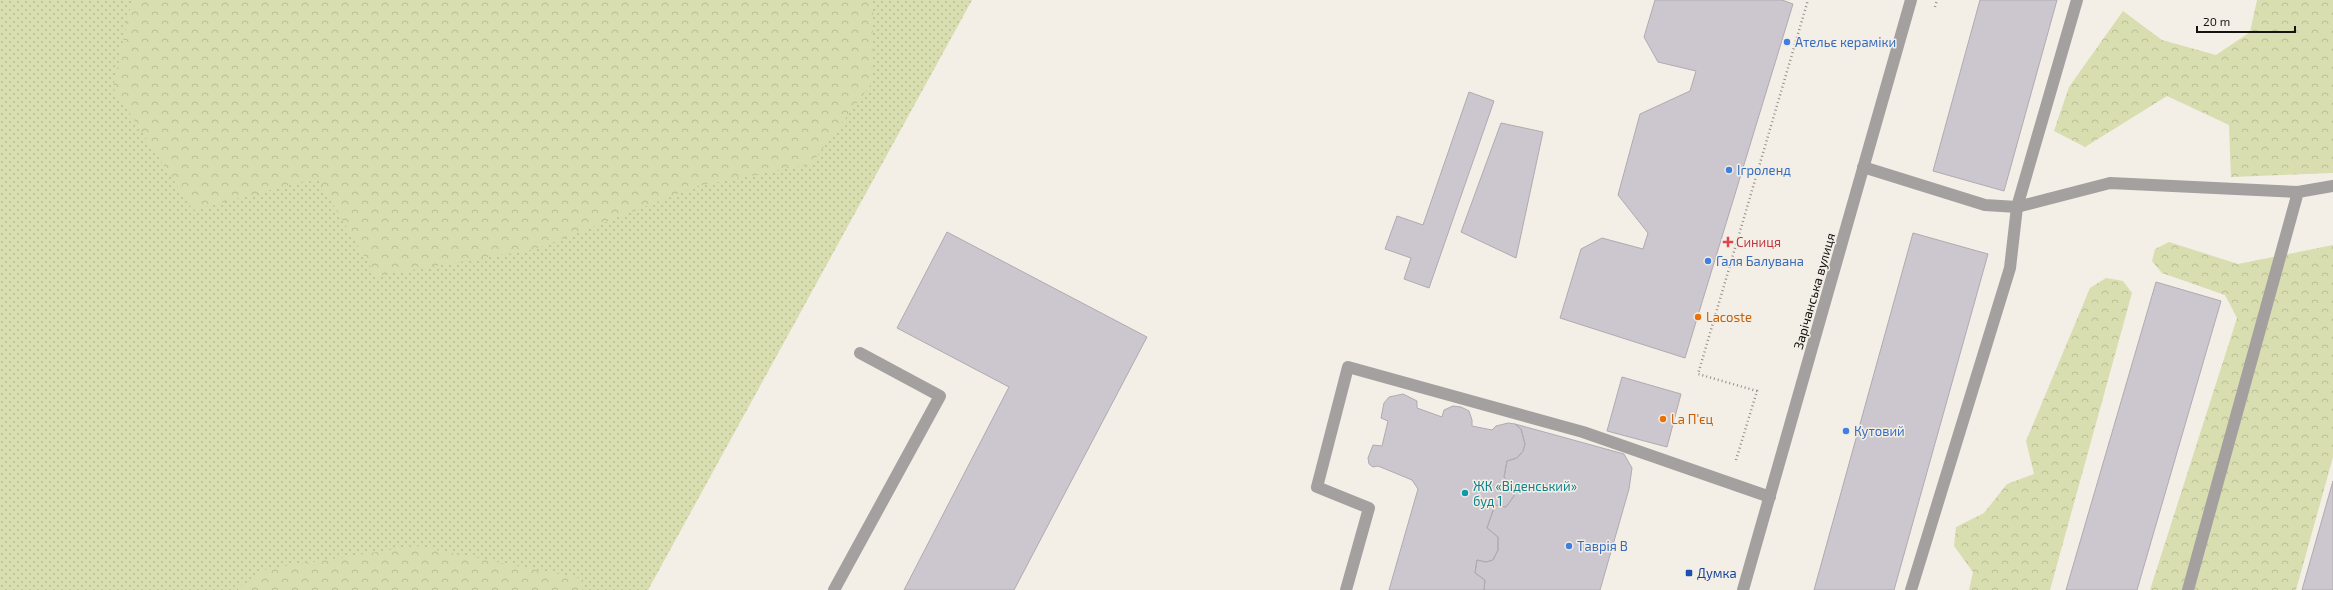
<svg xmlns="http://www.w3.org/2000/svg" width="2333" height="590" font-family="'Exo 2',sans-serif">
<style>
.grass{fill:url(#grass-dots)}
.forest{fill:url(#forest-crowns)}
.building{fill:#ccc6ce;stroke:#b0aab1}
.lines{fill:none;stroke-linecap:round;stroke-linejoin:round}
.path{stroke:#938f8a;stroke-width:2.5;stroke-dasharray:1 3;stroke-linecap:butt}
.minor{stroke:#a5a0a0;stroke-width:12}
.shop-dot{fill:#3f7fe0;stroke:#f3eee6;stroke-width:1.5}
.health-dot{fill:#e0444e;stroke:#f3eee6;stroke-width:1.5}
.food-dot{fill:#e8710a;stroke:#f3eee6;stroke-width:1.5}
.culture-dot{fill:#0f9aa8;stroke:#f3eee6;stroke-width:1.5}
.transit-dot{fill:#1a4fb4;stroke:#f3eee6;stroke-width:1.5}
.labels{text-anchor:middle;dominant-baseline:central;stroke-width:3;stroke-linejoin:round;paint-order:stroke}
.shop-label{font-size:13px;fill:#366cbe;stroke:#f3eee6;text-anchor:start}
.health-label{font-size:13px;fill:#be3a42;stroke:#f3eee6;text-anchor:start}
.street-label{font-size:13px;fill:#141310;stroke:#f3eee6}
.food-label{font-size:13px;fill:#c56008;stroke:#f3eee6;text-anchor:start}
.culture-label{font-size:13px;fill:#0d838f;stroke:#f3eee6;text-anchor:start}
.transit-label{font-size:13px;fill:#164399;stroke:#f3eee6;text-anchor:start}
</style>
<defs>
<pattern id="grass-dots" width="8" height="8" patternUnits="userSpaceOnUse"><rect width="8" height="8" fill="#d8deaf"/><path d="M2 2h.1M6 6h.1" fill="none" stroke="#b8be96" stroke-width="1.8" stroke-linecap="round"/></pattern>
<pattern id="forest-crowns" width="20" height="18" patternUnits="userSpaceOnUse"><rect width="20" height="18" fill="#d8deaf"/><path d="M2 6a3 3 0 1 1 6 0M12 15a3 3 0 1 1 6 0" fill="none" stroke="#b8be96"/></pattern>
</defs>
<rect width="100%" height="100%" fill="#f3eee6"/>
<path class="grass" d="M0,0H972L648,590H0Z"/>
<path class="forest" d="M132,0H873L872,83L811,164L698,186L536,249L376,276L317,178L193,210L113,88Z
M2257,0H2333V173L2231,177L2229,125L2167,96L2085,147L2054,131L2069,87L2123,11L2162,40L2216,55L2250,32Z
M2169,242L2238,264L2333,245V457L2296,590H2150L2237,318L2225,295L2162,273L2152,261L2155,249Z
M2106,278L2123,281L2132,293L2050,590H1969L1973,572L1954,546L1956,527L1984,513L2007,484L2034,474L2026,441L2090,288Z
M416,546L583,579L582,590H235L267,569Z"/>
<path class="building" d="M1655,0H1782L1793,4L1685,358L1560,318L1581,249L1602,238L1643,249L1648,233L1618,195L1640,114L1690,91L1696,71L1658,62L1644,37Z
M1980,0H2057L2004,191L1933,171Z
M1469,92L1494,101L1429,288L1404,279L1411,258L1385,249L1397,216L1423,225Z
M1501,123L1543,132L1516,258L1461,232Z
M947,232L1147,337L1014,590H904L1009,387L897,328Z
M1913,233L1988,254L1894,590H1814Z
M2156,282L2221,301L2137,590H2066Z
M1622,377L1681,394L1667,447L1607,431Z
M1403,394L1417,401V408L1442,417L1444,410L1453,406L1461,407L1469,411L1472,420V426L1492,430L1496,426L1508,423L1515,424L1521,429L1525,444L1523,451L1517,458L1507,461L1504,477L1513,486L1514,496L1506,507L1495,505L1487,528L1498,537V550L1493,560L1486,562L1477,560L1475,573L1485,580L1484,590H1389L1418,489L1412,480L1378,466L1373,467L1369,464L1368,458L1373,445L1382,446L1388,421L1381,418L1384,403L1389,397Z
M1515,424L1624,454L1632,468L1629,489L1600,590H1484L1485,580L1475,573L1477,560L1486,562L1493,560L1498,550V537L1487,528L1495,505L1506,507L1514,496L1513,486L1504,477L1507,461L1517,458L1523,451L1525,444L1521,429Z
M2333,481V590H2302Z"/>
<g class="lines">
<path class="path" d="M1935,7L1937,0
M1736,460L1757,391L1698,374L1808,0"/>
<path class="minor" d="M1863,167L1985,205L2017,207L2110,183L2298,192L2333,186
M834,590L940,396L860,353
M1346,590L1369,508L1317,487L1348,367L1583,432L1770,497
M1743,590L1911,0
M1911,590L2010,268L2017,207L2077,0
M2188,590L2298,192"/>
</g>
<g class="shop-dot">
<circle cx="1787" cy="42" r="4"/>
<circle cx="1729" cy="170" r="4"/>
<circle cx="1708" cy="261" r="4"/>
<circle cx="1846" cy="431" r="4"/>
<circle cx="1569" cy="546" r="4"/>
</g>
<path class="health-dot" d="M1726 236h4v4h4v4h-4v4h-4v-4h-4v-4h4z"/>
<g class="food-dot">
<circle cx="1698" cy="317" r="4"/>
<circle cx="1663" cy="419" r="4"/>
</g>
<circle class="culture-dot" cx="1465" cy="493" r="4"/>
<rect class="transit-dot" x="1685" y="569" width="8" height="8" rx="2"/>
<g class="labels">
<g class="shop-label">
<text x="1795" y="42">Ательє кераміки</text>
<text x="1737" y="170">Ігроленд</text>
<text x="1716" y="261">Галя Балувана</text>
<text x="1854" y="431">Кутовий</text>
<text x="1577" y="546">Таврія В</text>
</g>
<g class="health-label">
<text x="1736" y="242">Синиця</text>
</g>
<g class="street-label">
<text transform="translate(1814 291) rotate(-74)">Зарічанська вулиця</text>
</g>
<g class="food-label">
<text x="1706" y="317">Lacoste</text>
<text x="1671" y="419">La П'єц</text>
</g>
<g class="culture-label">
<text x="1473" y="486">ЖК «Віденський»<tspan x="1473" dy="15">буд 1</tspan></text>
</g>
<g class="transit-label">
<text x="1697" y="573">Думка</text>
</g>
</g>
<path d="M2197 26v6h98v-6" fill="none" stroke="#141310" stroke-width="2"/>
<text x="2203" y="26" font-size="12" fill="#141310" stroke="#f3eee6" stroke-width="3" paint-order="stroke">20 m</text>
</svg>
